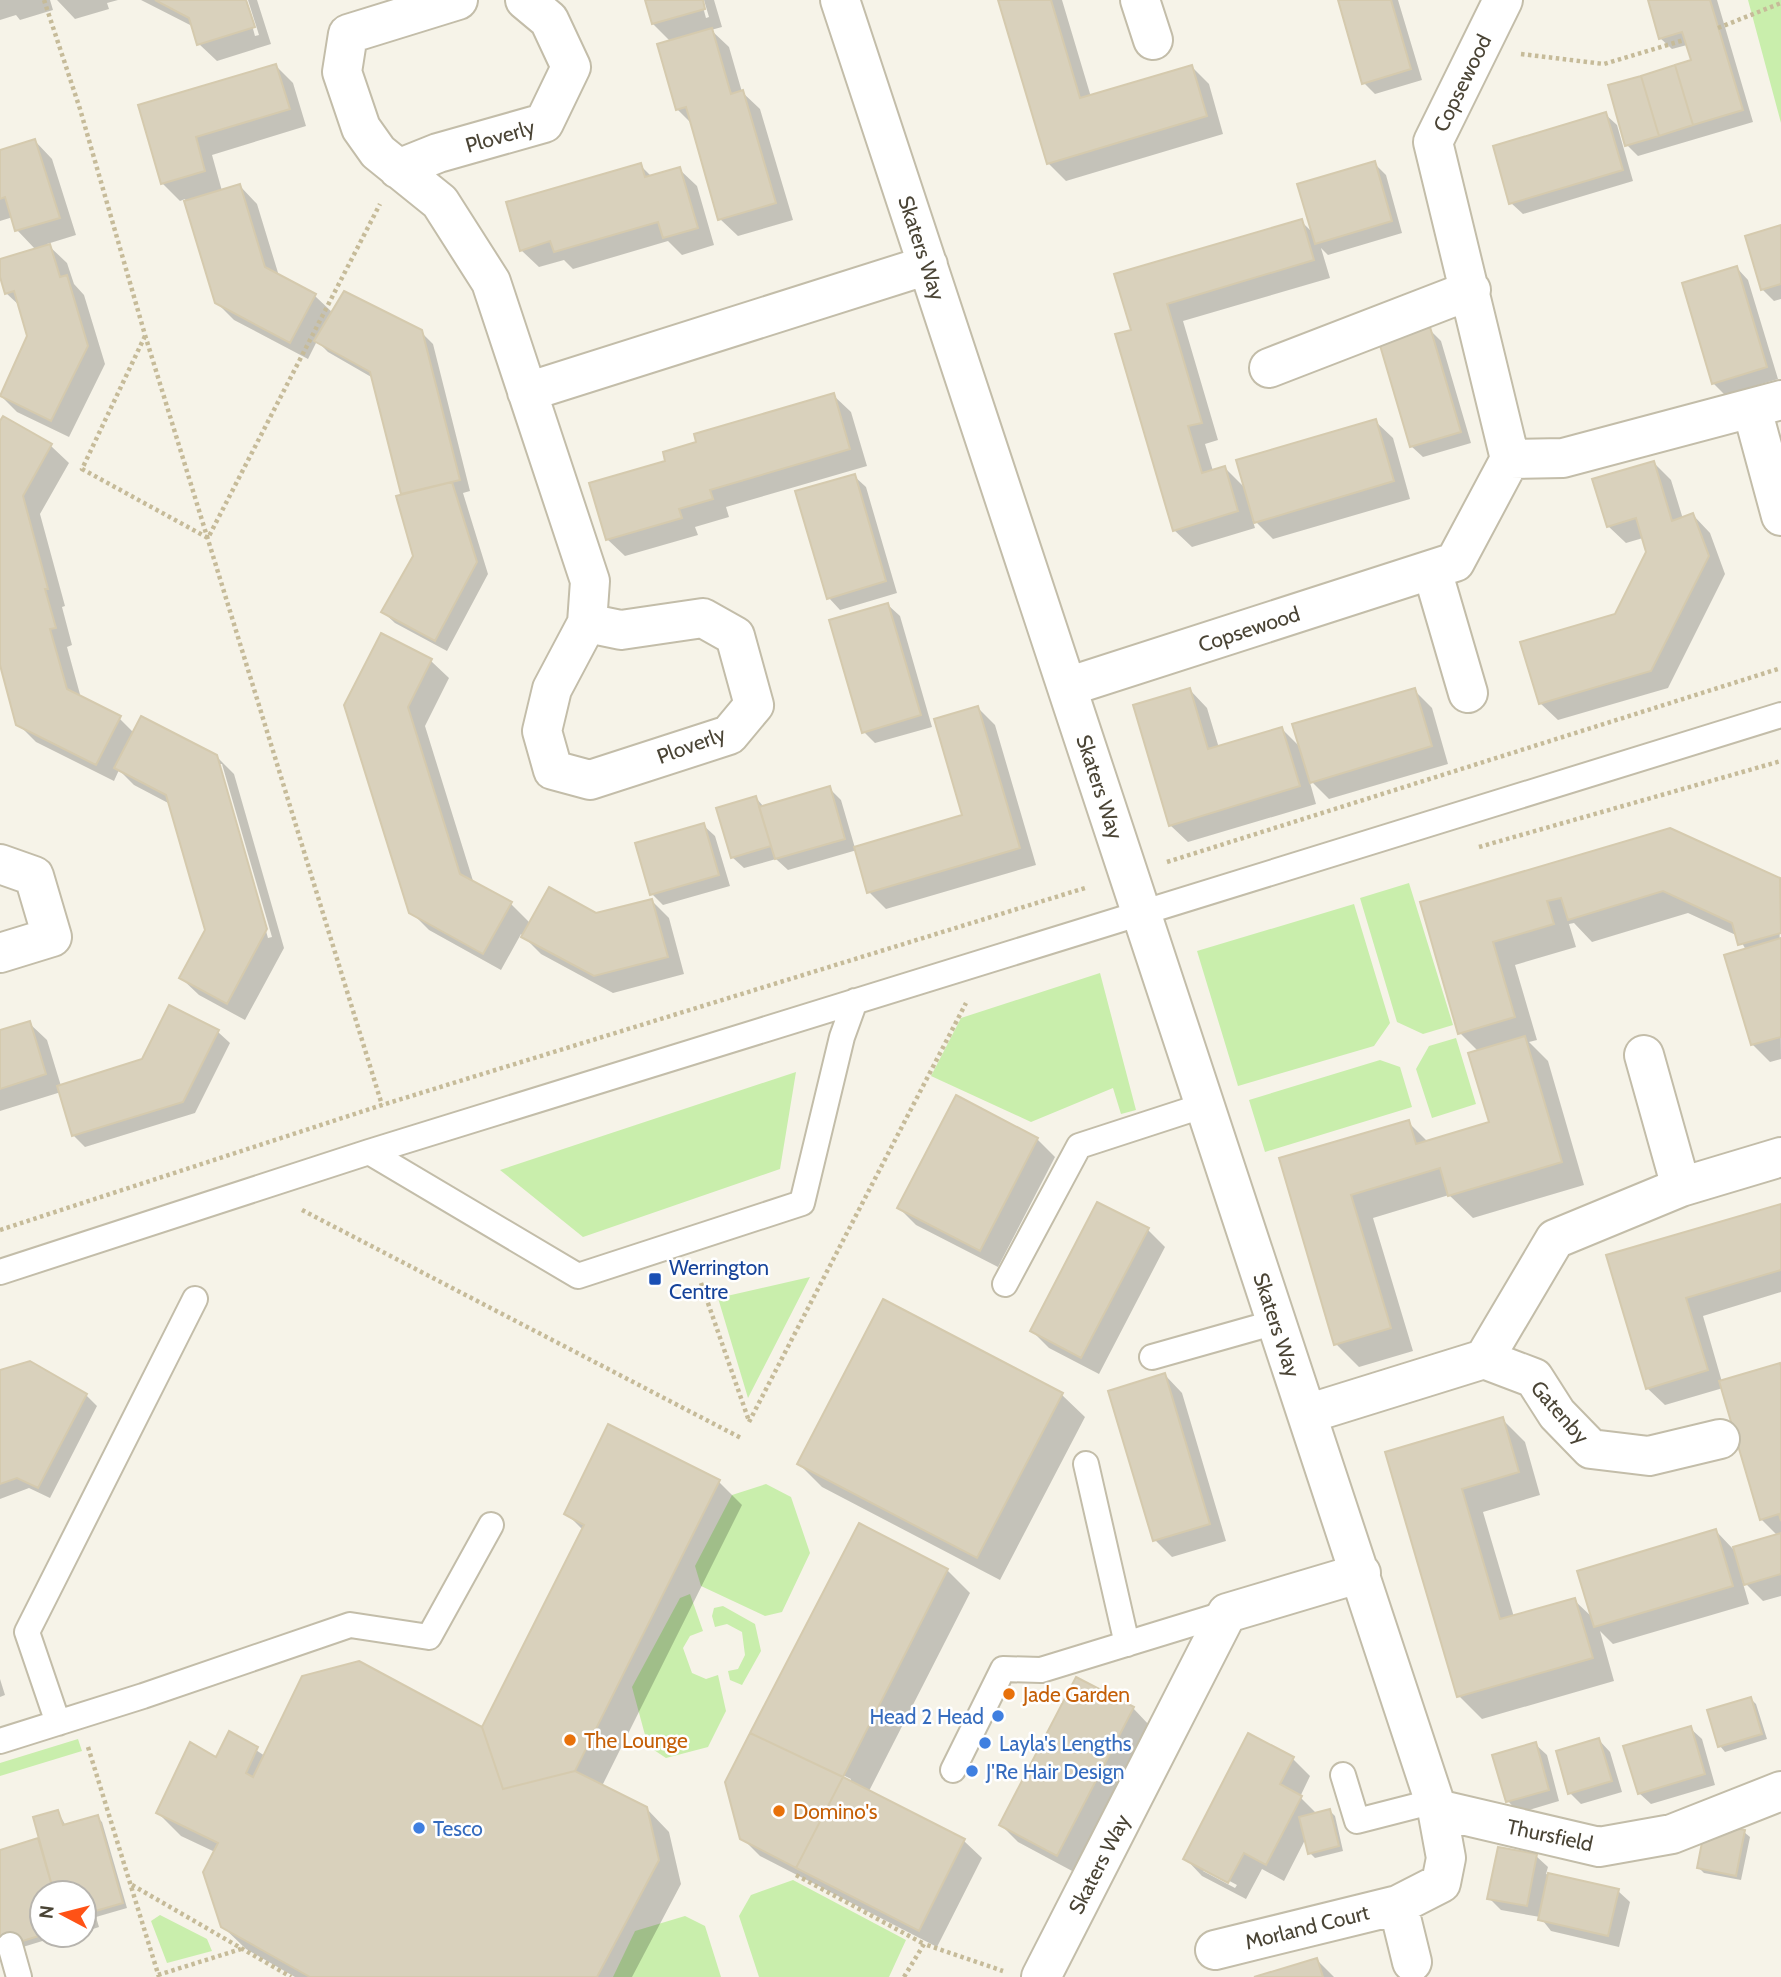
<svg xmlns="http://www.w3.org/2000/svg" width="1781" height="1977" font-family="Cabin,sans-serif">
<style>
.green{fill:#c9eeac}
.shadow{fill:#0003;fill-rule:evenodd}
.building{fill:#d9d1bc;stroke:#d5caae;stroke-width:2}
.lines{fill:none;stroke-linecap:round;stroke-linejoin:round}
.service-casing{stroke:#c3bda9;stroke-width:28}
.minor-casing{stroke:#c3bda9;stroke-width:42}
.path{stroke:#c6bb99;stroke-width:4.5;stroke-dasharray:3.5 3.5;stroke-linecap:butt}
.service{stroke:#fff;stroke-width:24}
.minor{stroke:#fff;stroke-width:38}
.transit-dot{fill:#1a4fb4;stroke:#fff;stroke-width:2.5}
.food-dot{fill:#e8710a;stroke:#fff;stroke-width:2.5}
.shop-dot{fill:#3f7fe0;stroke:#fff;stroke-width:2.5}
.labels{text-anchor:middle;dominant-baseline:central;stroke-width:5;stroke-linejoin:round;paint-order:stroke}
.street-label{font-size:21px;fill:#4a4435;stroke:#fff}
.transit-label{font-size:21px;fill:#164399;stroke:#fff;text-anchor:start}
.food-label{font-size:21px;fill:#c56008;stroke:#fff;text-anchor:start}
.shop-label{font-size:21px;fill:#366cbe;stroke:#fff;text-anchor:start}
</style>
<rect width="100%" height="100%" fill="#f6f3e8"/>
<path class="green" d="M1748,0H1781V123Z
M1409,883L1453,1025L1423,1034L1397,1022L1360,898Z
M1354,904L1390,1023L1374,1046L1238,1086L1197,951Z
M1100,973L1136,1110L1121,1114L1113,1088L1031,1122L931,1076L961,1018Z
M1456,1038L1476,1104L1432,1118L1416,1069L1429,1046Z
M1380,1060L1400,1067L1412,1107L1265,1152L1249,1100Z
M796,1072L780,1169L583,1237L500,1170Z
M810,1277L748,1398L718,1298Z
M766,1484L791,1497L810,1553L782,1612L765,1616L701,1586L695,1566L732,1495Z
M690,1594L703,1631L690,1636L683,1648L692,1673L706,1679L718,1675L726,1711L708,1747L666,1758L648,1746L632,1687L680,1598Z
M723,1606L755,1624L761,1651L742,1685L730,1680L728,1671L738,1669L745,1655L742,1632L727,1624L715,1627L712,1616L714,1608Z
M78,1739L82,1751L0,1776V1763Z
M793,1880L906,1940L889,1977H759L739,1916L751,1895Z
M160,1915L207,1939L212,1951L167,1963L151,1921Z
M685,1916L705,1926L721,1977H613L635,1931Z"/>
<path class="shadow" d="M0,0H50L53,10L20,20L16,15L0,20Z
M57,0H118L107,3L109,9L75,19Z
M141,0H245L255,36L259,35L248,0H257L271,44L217,61L199,44L194,27Z
M647,0H701L706,18L709,17L704,0H714L722,27L711,30L729,47L742,92L760,109L793,220L738,236L720,219L692,124L677,109L671,42L653,24Z
M1000,0H1062L1091,97L1192,67L1209,84L1223,134L1066,181L1048,163Z
M1339,0H1398L1422,80L1375,94L1364,83Z
M1650,0H1717L1753,122L1638,156L1627,145L1693,62L1687,45L1672,49L1660,38Z
M276,66L293,83L306,126L212,155L222,191L240,186L257,204L279,276L315,296L333,313L421,332L433,344L470,491L463,493L488,574L447,651L395,623L383,612L415,557L403,496L373,378L328,352L317,341L308,359L234,320L216,302L185,199L180,201L163,184L140,106Z
M1605,114L1617,125L1633,181L1523,214L1511,203Z
M35,141L52,159L76,235L47,244L67,263L74,284L84,295L105,364L69,437L17,412L0,395L29,336L21,307L6,293L0,261L36,250L17,230L13,217L0,221V152Z
M1374,163L1386,175L1402,233L1328,255L1321,248L1330,278L1183,321L1218,440L1205,444L1213,471L1225,468L1246,489L1375,421L1393,438L1410,499L1273,539L1252,518L1255,528L1192,547L1174,530L1133,331L1116,275L1301,221L1314,234Z
M640,165L652,177L679,169L697,186L714,245L682,255L668,241L573,269L564,260L539,267L521,250Z
M1781,227V299L1774,301L1762,289Z
M1737,268L1748,280L1778,379L1725,395L1713,383Z
M1429,329L1441,341L1471,443L1423,457L1411,446Z
M833,395L851,412L867,466L726,507L729,517L695,527L698,535L625,556L607,539L667,462Z
M4,419L51,446L69,463L40,514L65,606L62,607L72,645L67,647L81,698L119,718L134,733L216,756L234,774L284,948L245,1020L199,995L181,978L207,930L170,804L134,785L119,770L114,781L36,742L18,724L0,658V425ZM218,764H222L272,937L268,938Z
M1654,463L1671,480L1683,519L1693,515L1710,533L1725,574L1668,688L1558,720L1540,703L1616,616L1648,552L1643,538L1626,543L1608,526Z
M854,476L866,487L897,593L840,610L829,598Z
M888,605L900,616L932,727L875,743L864,732Z
M381,636L431,661L449,678L425,726L474,884L511,904L531,924L596,915L652,901L669,918L684,974L613,993L541,954L521,934L501,970L429,930L411,912Z
M1190,690L1207,708L1219,748L1282,729L1302,749L1414,690L1432,708L1448,764L1329,799L1309,779L1316,804L1188,842L1170,825Z
M978,708L995,725L1036,865L886,909L869,892L857,850L788,870L776,859L744,868L732,857L756,798L764,807L829,788L841,800L855,848L964,816Z
M703,825L715,836L730,886L663,905L652,894Z
M1779,879L1781,1059L1770,1062L1752,1044L1746,950L1738,936L1688,913L1592,942L1574,923L1569,924L1576,947L1515,965L1537,1040L1529,1042L1548,1061L1584,1185L1473,1218L1449,1195L1373,1218L1413,1351L1359,1367L1336,1344L1281,1160L1408,1122L1428,1142L1491,1123L1479,1052L1460,1033L1422,903Z
M170,1007L218,1032L230,1043L195,1113L85,1147L74,1136L61,1092L0,1111V1032L29,1023L47,1040L61,1086L143,1061Z
M957,1097L1037,1139L1055,1157L998,1267L916,1225L899,1208Z
M1781,1205V1292L1703,1316L1722,1382L1781,1367V1596L1763,1601L1742,1580L1749,1604L1613,1644L1600,1631L1614,1681L1482,1719L1459,1696L1387,1453L1502,1419L1525,1442L1540,1495L1483,1512L1514,1617L1574,1600L1593,1618L1716,1531L1733,1549L1778,1536L1761,1519L1723,1388L1665,1405L1647,1388L1609,1256Z
M1148,1230L1165,1247L1099,1374L1049,1348L1032,1331Z
M884,1301L1062,1395L1085,1417L1000,1580L822,1487L799,1464Z
M0,1372L86,1395L97,1406L50,1498L29,1488L0,1499Z
M1165,1375L1182,1393L1226,1541L1172,1557L1155,1540Z
M719,1482L742,1505L602,1786L646,1808L669,1832L681,1884L632,1977H295L246,1949L222,1926L215,1852L181,1836L158,1813L217,1759L230,1733L265,1756L483,1729L583,1530L567,1514Z
M859,1525L947,1570L970,1593L868,1793L964,1841L982,1858L937,1947L760,1856L742,1838L727,1782ZM778,1744L851,1779L850,1782L778,1748Z
M0,1679L5,1695L0,1697Z
M1751,1699L1756,1704L1767,1739L1725,1752L1720,1746Z
M1133,1708L1150,1726L1074,1872L1018,1842L1001,1825Z
M1690,1728L1702,1739L1715,1785L1651,1804L1639,1793Z
M1599,1740L1610,1752L1622,1792L1581,1804L1570,1793Z
M1535,1744L1547,1755L1559,1801L1519,1813L1508,1801Z
M1293,1759L1310,1776L1300,1797L1317,1814L1330,1811L1335,1816L1343,1851L1315,1858L1310,1853L1306,1838L1284,1881L1262,1869L1246,1899L1202,1876L1185,1858ZM1203,1867L1237,1885L1235,1888L1203,1871Z
M58,1812L66,1826L97,1817L102,1822L127,1908L96,1917L99,1927L84,1932V1893H42V1935H62L0,1954V1852L41,1839Z
M1744,1832L1750,1837L1741,1880L1704,1873L1699,1868Z
M1536,1856L1548,1867L1546,1874L1618,1891L1630,1902L1619,1947L1551,1931L1540,1917L1501,1910L1489,1898Z
M1317,1960L1334,1977H1260Z"/>
<path class="building" d="M155,0H246L255,27L197,45L189,18Z
M645,0H703L705,9L652,24Z
M998,0H1051L1080,98L1192,65L1207,116L1047,164Z
M1338,0H1391L1411,69L1362,84Z
M1648,0H1710L1743,110L1693,125L1675,65L1691,60L1682,32L1659,39Z
M712,28L731,94L743,90L776,203L718,220L686,107L676,110L657,44Z
M276,64L290,109L196,137L205,171L161,184L138,105Z
M1675,65L1693,125L1659,136L1641,76Z
M1641,76L1659,136L1625,146L1608,85Z
M1606,112L1623,170L1509,204L1493,146Z
M35,139L60,218L15,231L5,197L0,199V150Z
M1375,161L1392,221L1315,244L1297,184Z
M641,163L645,177L680,167L698,228L663,238L658,222L554,252L550,241L520,251L506,202Z
M240,184L265,267L316,294L290,343L215,303L184,201Z
M1302,219L1314,260L1167,304L1202,423L1188,426L1202,473L1225,466L1238,511L1173,531L1115,334L1131,330L1114,274Z
M1781,225V284L1761,290L1745,236Z
M50,244L60,277L67,275L88,346L51,421L0,396L27,336L14,291L5,294L0,277V259Z
M1737,266L1767,367L1712,384L1682,283Z
M344,291L422,330L460,480L401,494L370,372L314,341Z
M1430,327L1461,432L1410,447L1379,342Z
M834,393L850,449L710,490L713,499L679,509L682,518L606,540L589,483L665,461L663,452L696,442L694,434Z
M3,416L52,444L23,496L48,589H45L56,628L50,629L67,689L121,716L96,765L16,725L0,665V421Z
M1376,419L1394,481L1254,523L1236,460Z
M1654,461L1672,521L1693,513L1709,556L1651,671L1539,704L1520,642L1615,614L1646,552L1636,518L1607,527L1592,479Z
M855,474L886,581L827,599L795,491Z
M452,482L477,562L435,641L381,612L413,556L396,496Z
M888,603L921,715L862,733L829,620Z
M381,633L432,659L408,707L460,874L512,902L483,954L409,913L344,705Z
M1190,688L1208,749L1282,727L1300,786L1169,826L1133,705Z
M1415,688L1432,746L1310,783L1292,724Z
M978,706L1020,848L867,893L854,847L962,815L934,719Z
M141,716L217,755L267,929L227,1004L179,978L205,930L166,795L114,768Z
M830,786L845,839L775,859L759,807Z
M756,796L771,846L731,858L716,808Z
M704,823L719,875L650,895L635,843Z
M1670,828L1780,878L1781,933L1738,945L1732,923L1663,891L1568,920L1561,898L1547,901L1554,924L1493,942L1515,1017L1458,1034L1420,902Z
M549,887L596,913L652,899L668,957L594,976L521,937Z
M1781,938V1037L1751,1045L1724,955Z
M169,1005L219,1030L183,1102L72,1136L57,1086L142,1059Z
M30,1021L46,1074L0,1089V1030Z
M1525,1036L1562,1162L1448,1196L1440,1168L1351,1195L1391,1328L1334,1345L1279,1158L1409,1120L1416,1144L1489,1122L1468,1053Z
M956,1095L1038,1138L980,1251L897,1208Z
M1097,1202L1149,1228L1081,1358L1030,1331Z
M1781,1204V1270L1686,1298L1708,1370L1646,1389L1606,1255Z
M883,1299L1063,1393L977,1558L797,1464Z
M30,1361L87,1394L38,1488L17,1478L0,1484V1370Z
M1780,1363L1781,1367V1521L1779,1514L1760,1520L1719,1381Z
M1165,1373L1210,1524L1153,1541L1108,1391Z
M1503,1417L1519,1472L1462,1489L1500,1619L1575,1598L1593,1658L1457,1697L1385,1452Z
M608,1424L720,1480L575,1771L503,1789L482,1727L584,1525L564,1514Z
M859,1523L948,1569L843,1777L750,1733Z
M1716,1529L1733,1586L1594,1627L1577,1571Z
M1781,1533V1574L1744,1585L1733,1547Z
M359,1661L482,1727L503,1789L575,1771L647,1807L659,1860L597,1977H310L221,1927L203,1872L218,1843L156,1813L190,1742L216,1757L229,1731L258,1747L246,1773L253,1777L302,1676Z
M1076,1677L1134,1707L1057,1856L999,1825Z
M1751,1697L1762,1734L1718,1747L1707,1710Z
M1691,1726L1705,1774L1638,1794L1623,1746Z
M750,1733L843,1777L796,1868L740,1839L725,1782Z
M1248,1733L1294,1757L1280,1784L1302,1796L1266,1865L1244,1853L1228,1883L1183,1859Z
M1599,1738L1612,1781L1568,1794L1556,1751Z
M1536,1742L1549,1790L1506,1802L1492,1755Z
M843,1777L965,1839L919,1931L796,1868Z
M1330,1809L1339,1846L1308,1854L1299,1817Z
M58,1810L63,1825L98,1815L123,1903L92,1912L95,1922L84,1925V1893H54L33,1817Z
M1706,1822L1745,1830L1736,1876L1697,1868Z
M38,1838L54,1893H42V1935L0,1948V1850Z
M1498,1847L1537,1854L1527,1906L1487,1899Z
M1548,1873L1619,1889L1608,1936L1538,1920Z
M1317,1958L1323,1977H1254Z"/>
<g class="lines">
<defs>
<path id="service" d="M369,1152L578,1276L802,1203L842,1037L855,1001
M0,1272L369,1152L1781,715
M1005,1284L1079,1146L1205,1105
M1152,1357L1276,1322
M1086,1464L1127,1644
M58,1723L27,1632L195,1299
M0,1741L143,1696L350,1625L429,1637L491,1525
M953,1770L1003,1669L1041,1670L1227,1613
M1343,1775L1357,1821L1435,1801
M10,1945L19,1977"/>
<path id="minor" d="M458,0L348,34L342,72L361,128L378,152L440,202L491,282L590,581L587,623L552,689L542,731L553,770L590,780L729,735L754,705L735,636L703,618L621,630L587,623
M840,0L1437,1809L1446,1858L1441,1883L1398,1905L1215,1950
M1140,0L1153,40
M1503,0L1433,142L1510,459L1563,458L1781,400
M398,169L438,153L544,123L571,67L549,20L525,0
M1269,368L1471,290
M527,392L928,265
M1752,409L1781,516
M1432,570L1468,693
M1067,687L1455,562L1510,459
M0,864L34,876L52,937L0,953
M1644,1055L1681,1187
M1307,1414L1484,1359
M1720,1439L1649,1456L1591,1449L1557,1414L1534,1378L1484,1359L1555,1239L1681,1187L1781,1157
M1437,1809L1599,1847L1672,1834L1781,1791
M1398,1905L1412,1962
M1041,1977L1227,1613L1361,1573"/>
</defs>
<use href="#service" class="service-casing"/>
<use href="#minor" class="minor-casing"/>
<path class="path" d="M44,0L80,109L145,335L382,1105
M1718,28L1781,3
M1521,54L1604,64L1684,40
M145,336L82,469L208,538L380,204
M1479,847L1781,761
M1167,862L1781,668
M302,1210L741,1438
M0,1230L382,1105L1085,888
M701,1283L749,1421
M749,1422L966,1003
M88,1747L159,1977
M796,1875L924,1944
M132,1885L291,1977
M158,1975L241,1949
M904,1977L924,1944L1003,1971"/>
<use href="#service" class="service"/>
<use href="#minor" class="minor"/>
</g>
<rect class="transit-dot" x="648" y="1272" width="14" height="14" rx="3.5"/>
<g class="food-dot">
<circle cx="1009" cy="1694" r="7"/>
<circle cx="570" cy="1740" r="7"/>
<circle cx="779" cy="1811" r="7"/>
</g>
<g class="shop-dot">
<circle cx="998" cy="1716" r="7"/>
<circle cx="985" cy="1743" r="7"/>
<circle cx="972" cy="1771" r="7"/>
<circle cx="419" cy="1828" r="7"/>
</g>
<g class="labels">
<g class="street-label">
<text transform="translate(1462 83) rotate(-64)">Copsewood</text>
<text transform="translate(500 136) rotate(-16)">Ploverly</text>
<text transform="translate(922 248) rotate(72)">Skaters Way</text>
<text transform="translate(1249 629) rotate(-18)">Copsewood</text>
<text transform="translate(691 745) rotate(-20)">Ploverly</text>
<text transform="translate(1100 787) rotate(72)">Skaters Way</text>
<text transform="translate(1277 1325) rotate(72)">Skaters Way</text>
<text transform="translate(1560 1412) rotate(49)">Gatenby</text>
<text transform="translate(1550 1835) rotate(12)">Thursfield</text>
<text transform="translate(1099 1864) rotate(-63)">Skaters Way</text>
<text transform="translate(1307 1927) rotate(-14)">Morland Court</text>
</g>
<g class="transit-label">
<text x="669" y="1267">Werrington<tspan x="669" dy="24">Centre</tspan></text>
</g>
<g class="food-label">
<text x="1023" y="1694">Jade Garden</text>
<text x="584" y="1740">The Lounge</text>
<text x="793" y="1811">Domino's</text>
</g>
<g class="shop-label">
<text x="984" y="1716" text-anchor="end">Head 2 Head</text>
<text x="999" y="1743">Layla's Lengths</text>
<text x="986" y="1771">J'Re Hair Design</text>
<text x="433" y="1828">Tesco</text>
</g>
</g>
<g transform="translate(63 1914) rotate(277)"><circle r="33" fill="#ffffff" stroke="#b7b4ae" stroke-width="2"/>
<path d="M0-5L12 26L0 18L-12 26Z" fill="#ff5216"/>
<text y="-10" font-size="19" font-weight="bold" text-anchor="middle" fill="#4a4435">N</text>
</g>
</svg>
